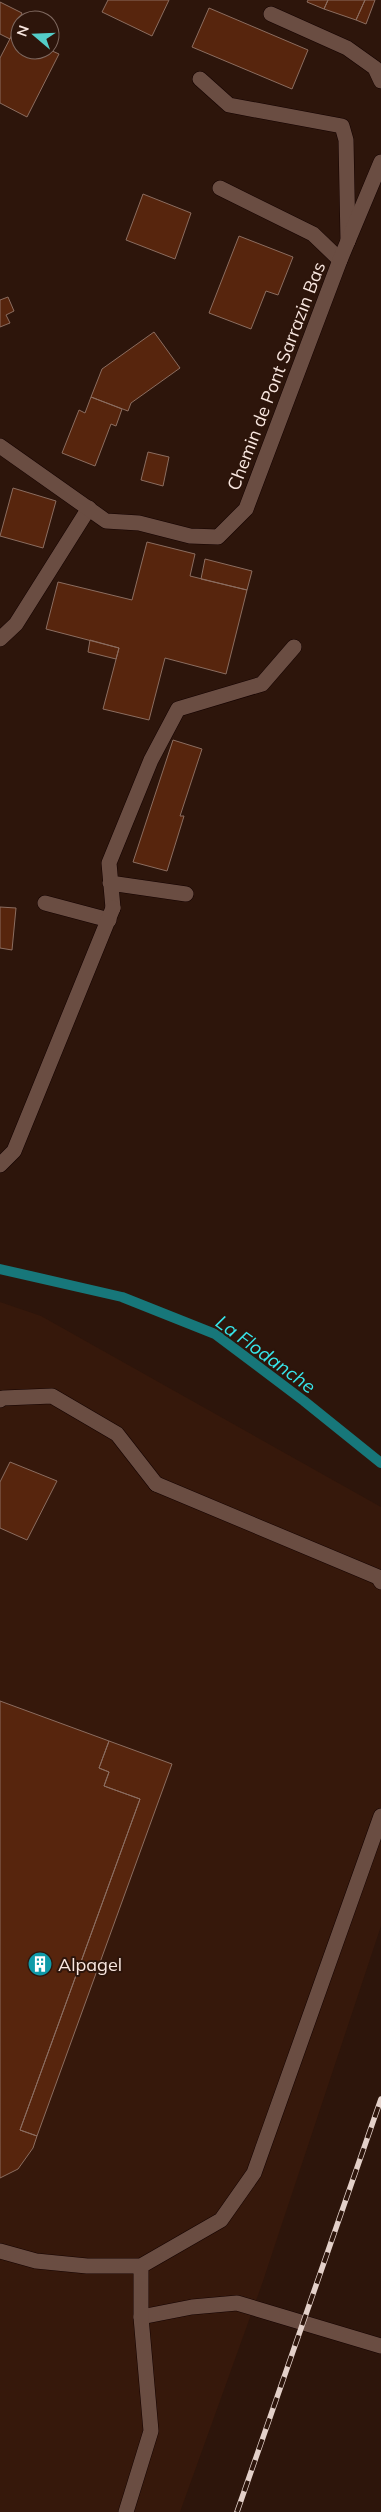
<svg xmlns="http://www.w3.org/2000/svg" width="381" height="2512" font-family="Mulish,sans-serif">
<style>
.built{fill:#36180b}
.lines{fill:none;stroke-linecap:round;stroke-linejoin:round}
.stream{stroke:#17777a;stroke-width:10}
.building{fill:#57250d;stroke:#8b6d60}
.lane-casing{stroke:#140200;stroke-width:16}
.street-casing{stroke:#140200;stroke-width:16}
.lane{stroke:#6a4d42;stroke-width:15}
.street{stroke:#6a4d42;stroke-width:15}
.rail-casing{stroke:#e3d0c9;stroke-width:5.5}
.rail{stroke:#2d150b;stroke-width:4;stroke-dasharray:11;stroke-linecap:butt}
.labels{text-anchor:middle;dominant-baseline:central;stroke-width:4;stroke-linejoin:round;paint-order:stroke}
.street-label{font-size:18px;fill:#f9e7e0;stroke:#2d150b}
.poi-label{font-size:18px;fill:#f9e7e0;stroke:#2d150b;text-anchor:start}
.water-label{font-size:19px;font-style:italic;fill:#37e5ea;stroke:#2d150b}
</style>
<rect width="100%" height="100%" fill="#2d150b"/>
<path class="built" d="M0,1302L41,1316L381,1507V1926L262,2284L180,2512H0Z"/>
<g class="lines">
<path class="stream" d="M0,1269L122,1297L215,1334L304,1401L381,1463"/>
</g>
<path class="building" d="M108,0H169L152,36L102,12Z
M308,0H328L324,9L307,2Z
M328,0H365L356,20L324,9Z
M365,0H375L366,24L356,20Z
M0,2L22,13L10,39L0,34Z
M209,8L308,50L292,89L192,47Z
M14,31L20,34V50H50L59,54L27,117L0,103V58Z
M143,194L191,213L175,259L126,240Z
M239,236L293,257L278,295L266,291L251,329L209,313Z
M8,297L14,311L6,315L10,323L0,327V300Z
M154,332L180,368L131,403L128,411L91,397L102,369Z
M91,397L122,409L116,426L111,424L95,466L62,453L79,410L85,413Z
M148,452L169,457L163,486L141,480Z
M13,488L56,501L43,548L0,536Z
M147,542L195,554L190,576L247,590L226,674L165,658L149,720L103,709L119,648L46,629L58,582L132,600Z
M205,559L252,571L247,590L201,579Z
M90,640L119,648L116,659L88,652Z
M173,740L202,749L180,816H184L167,871L133,862Z
M0,907L16,908L12,950L0,948Z
M10,1462L57,1481L27,1540L0,1528V1482Z
M0,1701L109,1741L99,1768L109,1772L104,1786L140,1799L20,2130L37,2136L33,2148L18,2169L0,2178Z
M109,1741L172,1764L37,2136L20,2130L140,1799L104,1786L109,1772L99,1768Z"/>
<g class="lines">
<defs>
<path id="lane" d="M271,14L347,48L375,68L381,81
M200,79L229,105L342,126L346,140L348,241
M220,188L313,234L340,260
M0,639L16,624L89,508
M110,883L186,894
M45,903L109,920
M113,908L109,863L151,760L178,709L262,684L294,647
M0,1400L3,1398L52,1396L117,1434L156,1484
M141,2317L192,2307L237,2303L381,2346"/>
<path id="street" d="M0,446L106,521L139,523L190,536L218,537L246,509L340,260L381,162
M0,1165L14,1151L113,908
M156,1484L378,1577L381,1582
M0,2251L36,2261L87,2266H141L221,2220L254,2173L381,1816
M126,2512L151,2431L141,2317V2266"/>
</defs>
<use href="#lane" class="lane-casing"/>
<use href="#street" class="street-casing"/>
<use href="#lane" class="lane"/>
<use href="#street" class="street"/>
<defs>
<path id="rail" d="M237,2512L381,2099"/>
</defs>
<use href="#rail" class="rail-casing"/>
<use href="#rail" class="rail"/>
</g>
<defs>
<symbol id="building-disc" viewBox="-11 -11 22 22"><circle r="9.5" fill="#0f9aa8" stroke="#2d150b"/><path d="M-4-6H4V6H1V3H-1V6H-4ZM-2.5-4.3h1.7v1.8h-1.7ZM.8-4.3h1.7v1.8H.8ZM-2.5-1h1.7V.8h-1.7ZM.8-1h1.7V.8H.8Z" fill="#fff"/></symbol>
</defs>
<g fill-rule="evenodd">
<use href="#building-disc" x="26" y="1950" width="28" height="28"/>
</g>
<g class="labels">
<g class="street-label">
<text transform="translate(276 376) rotate(-69)">Chemin de Pont Sarrazin Bas</text>
</g>
<g class="poi-label">
<text x="58" y="1964">Alpagel</text>
</g>
<g class="water-label">
<text transform="translate(266 1354) rotate(36)">La Flodanche</text>
</g>
</g>
<g transform="translate(35 35) rotate(289)"><circle r="24" fill="#2d150b" stroke="#7f6960"/>
<path d="M0-4L9 19L0 12L-9 19Z" fill="#54cdc8"/>
<text y="-8" font-size="14" font-weight="bold" text-anchor="middle" fill="#f9e7e0">N</text>
</g>
</svg>
